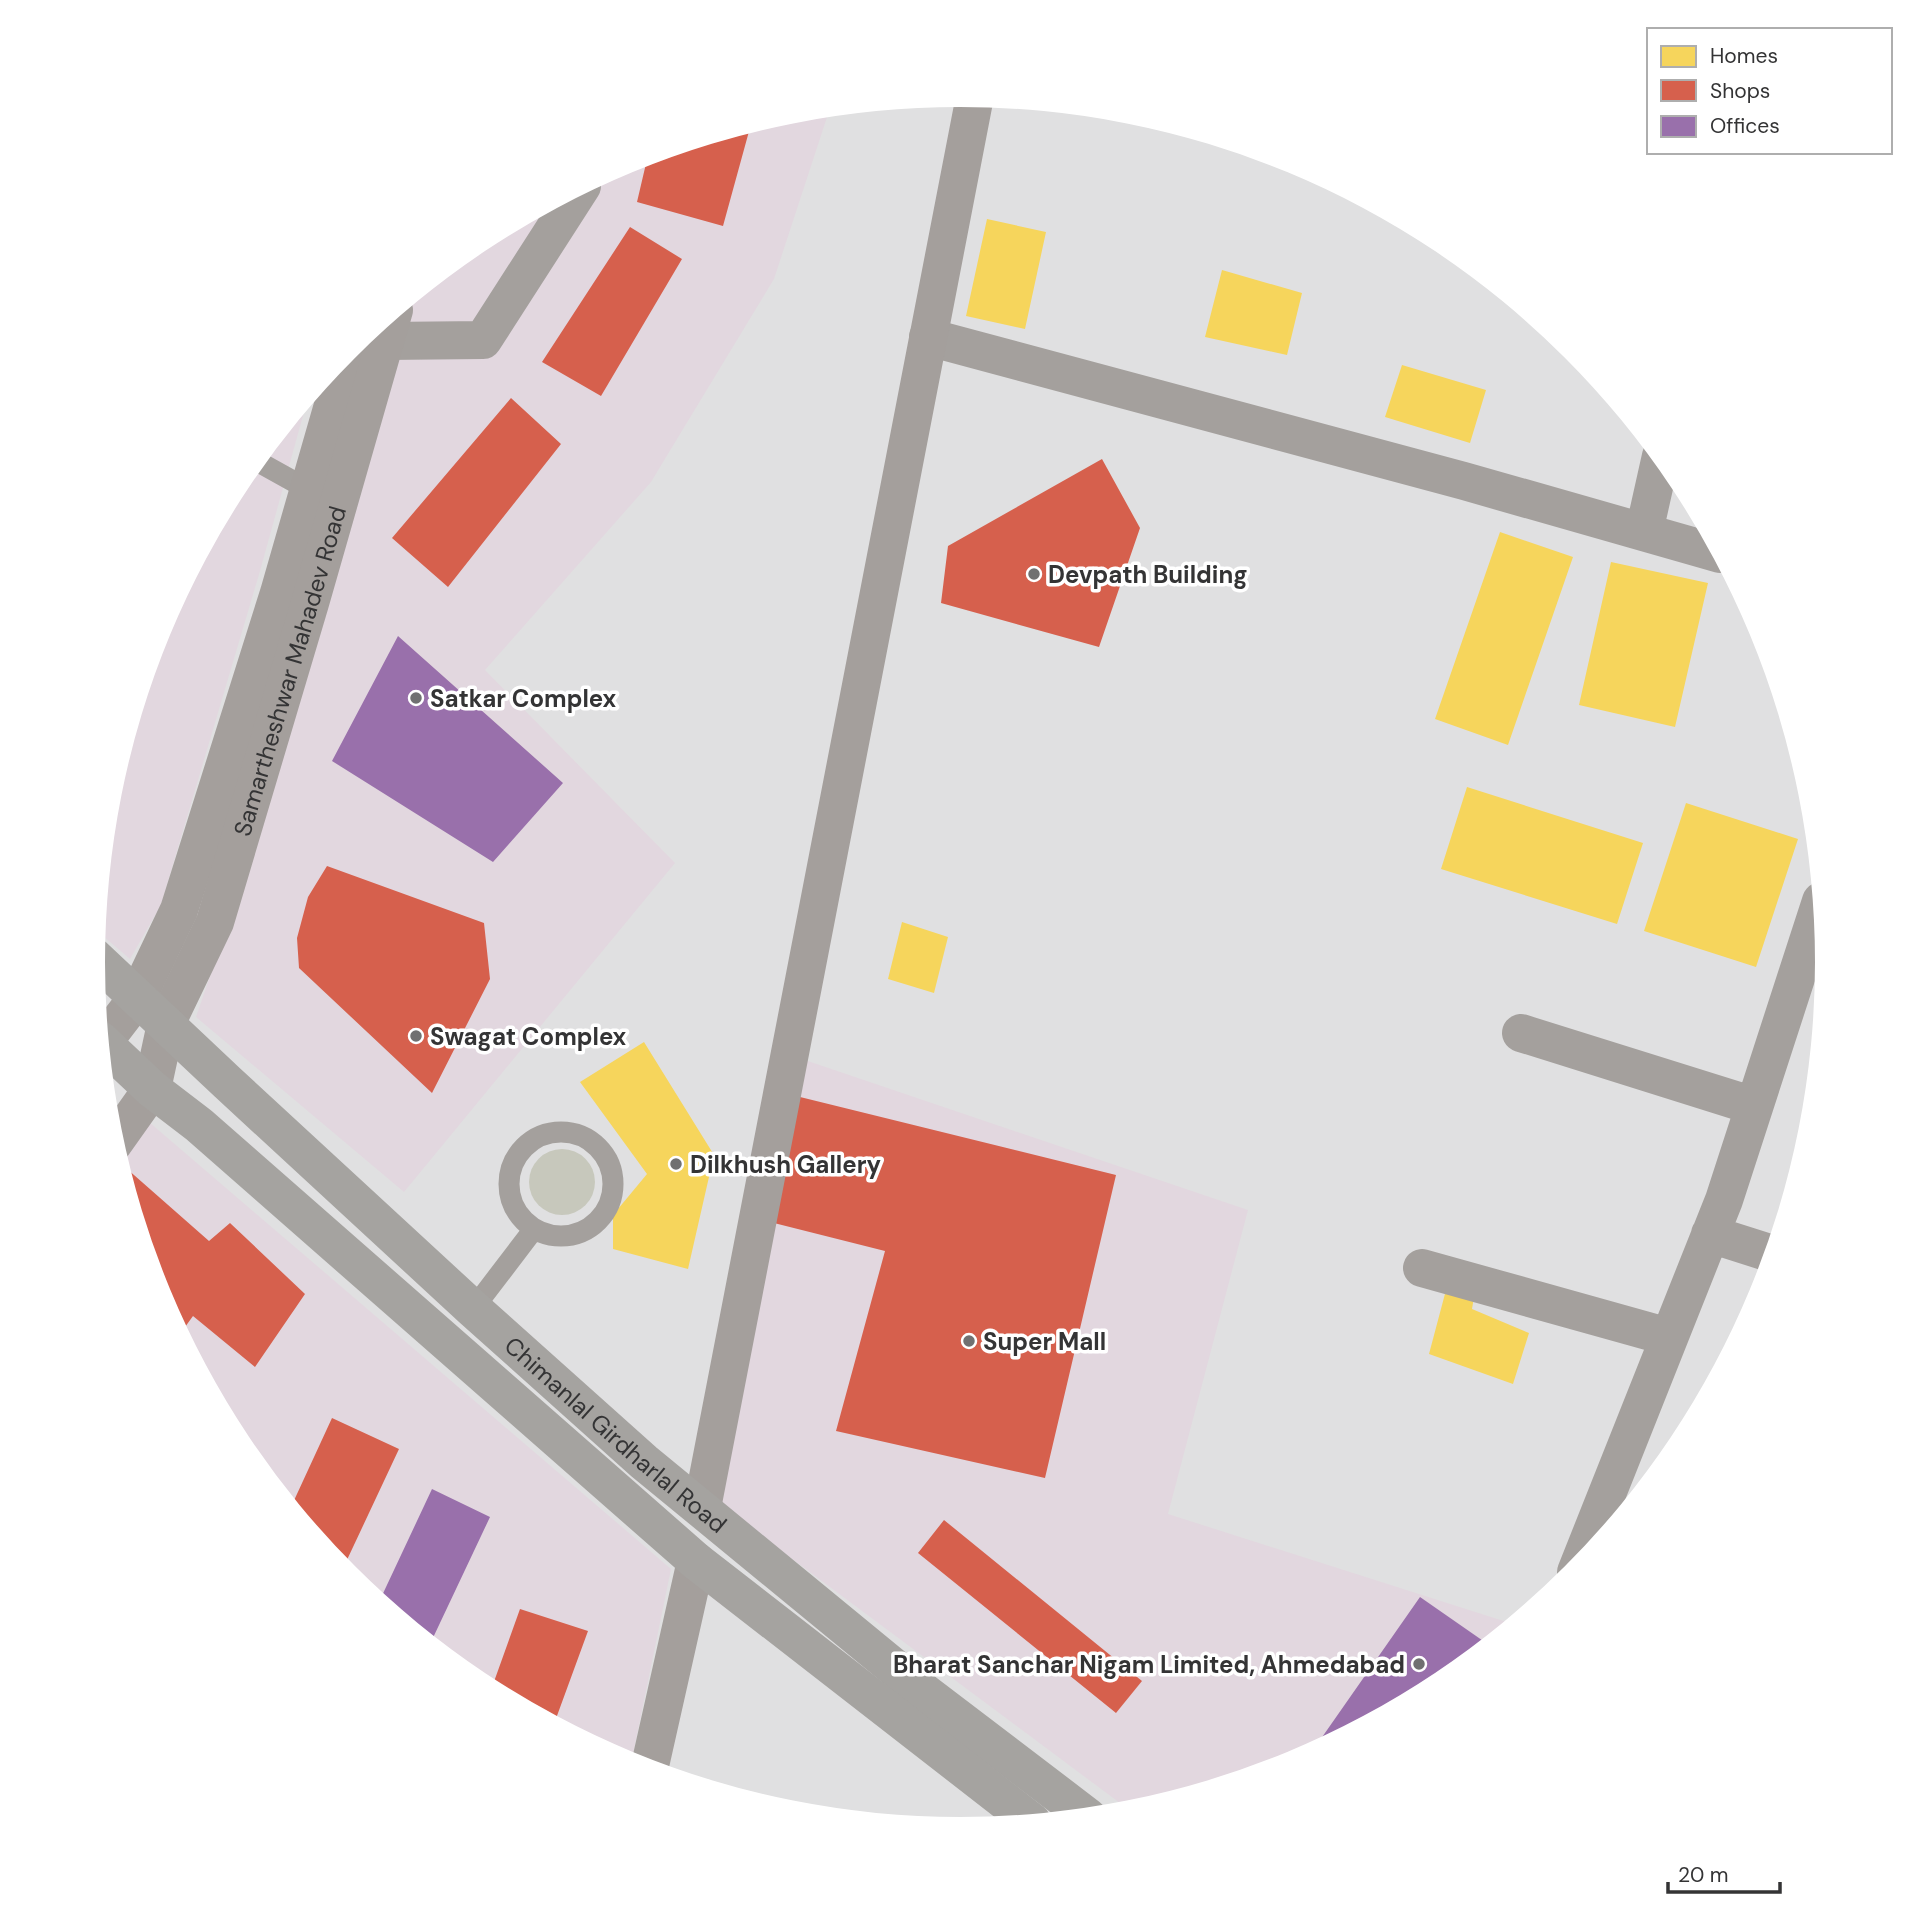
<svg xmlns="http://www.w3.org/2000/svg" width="1920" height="1924" font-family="'DM Sans',sans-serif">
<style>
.commercial{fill:#e2d7df}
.green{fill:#c7c8bc}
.homes{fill:#f6d55c}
.shops{fill:#d6604d}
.offices{fill:#9970ab}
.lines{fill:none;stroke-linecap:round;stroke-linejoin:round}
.lane{stroke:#a4a09d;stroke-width:21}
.street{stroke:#a4a09d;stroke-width:38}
.secondary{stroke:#a49f9c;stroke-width:38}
.primary{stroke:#a5a3a0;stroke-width:38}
.poi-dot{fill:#707071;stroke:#fff;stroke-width:2.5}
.labels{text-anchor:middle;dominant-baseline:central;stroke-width:7;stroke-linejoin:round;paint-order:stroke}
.poi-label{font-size:24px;font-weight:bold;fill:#343435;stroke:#fff;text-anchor:start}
.street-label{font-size:24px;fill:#343435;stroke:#fff}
</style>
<rect width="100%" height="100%" fill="#e0e0e1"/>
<path class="commercial" d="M830,108L774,279L651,482L485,670L675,863L404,1192L196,1017L227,926L384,318L479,241L628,161L791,111Z
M309,394L260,571L161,905L130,959L96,930L109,792L159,630L239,480Z
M796,1057L1248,1210L1168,1514L1513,1624L1441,1683L1292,1763L1132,1812L713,1500Z
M149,1122L671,1569L631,1764L478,1683L346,1575L239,1443L159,1294L119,1162Z"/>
<path class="green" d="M529 1182a33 33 0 1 1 66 0a33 33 0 1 1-66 0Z"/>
<path class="homes" d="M987,219L1046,232L1025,329L966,316Z
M1222,270L1302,293L1287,355L1205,337Z
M1402,365L1486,390L1470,443L1385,417Z
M1500,532L1573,557L1508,745L1435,719Z
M1611,562L1708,583L1675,727L1579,705Z
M1467,787L1643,843L1617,924L1441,869Z
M1686,803L1798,839L1756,967L1644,931Z
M902,922L948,937L934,993L888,979Z
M644,1042L714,1155L688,1269L613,1249V1215L647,1174L580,1082Z
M1446,1290L1474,1297L1472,1309L1529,1333L1513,1384L1429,1354Z"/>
<path class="shops" d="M751,124L723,226L637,202L648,155Z
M630,227L682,259L601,396L542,362Z
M511,398L561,444L448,587L392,538Z
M1102,459L1140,528L1099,647L941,603L948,546Z
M146,672L149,683L147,694L133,717Z
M124,744V763L109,799V792Z
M327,866L484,923L490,979L432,1093L299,968L297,938L308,897Z
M796,1096L1116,1175L1045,1478L836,1431L885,1251L770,1222Z
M126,1168L209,1241L230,1223L305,1294L255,1367L193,1316L180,1334L159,1294L122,1172Z
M332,1418L399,1449L346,1562L329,1554L291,1507Z
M944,1520L1142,1681L1116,1713L918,1553Z
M520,1609L588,1631L554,1724L491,1690Z"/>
<path class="offices" d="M398,636L563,783L493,862L332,761Z
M432,1489L490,1517L431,1642L425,1640L379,1602Z
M1420,1597L1489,1645L1441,1683L1311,1753Z"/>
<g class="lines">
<path class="lane" d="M255,460L309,490
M509 1184a52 52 0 1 1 104 0a52 52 0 1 1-104 0Z
M473,1309L534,1229"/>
<path class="street" d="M928,337L1464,481L1720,554
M385,341L483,340L582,186
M1644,532L1661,456
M1521,1033L1754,1106
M1710,1234L1773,1254
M1422,1268L1669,1337
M1576,1572L1724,1200L1821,901"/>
<g class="secondary">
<path d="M101,1045L137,998L179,910L279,593L350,346"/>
<path id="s1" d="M113,1144L152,1089L166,1024L215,922L310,603L394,310"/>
<path d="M702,1508L975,96"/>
<path d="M649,1770L696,1561"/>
</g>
<g class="primary">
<path id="s2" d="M93,956L228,1083L473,1309L644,1462L924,1692L1088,1817"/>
<path d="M100,1040L152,1089L199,1125L696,1561L1032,1822"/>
</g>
</g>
<g class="poi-dot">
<circle cx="1034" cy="574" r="7"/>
<circle cx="416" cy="698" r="7"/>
<circle cx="416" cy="1036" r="7"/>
<circle cx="676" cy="1164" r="7"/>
<circle cx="969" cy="1341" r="7"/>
<circle cx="1419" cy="1664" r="7"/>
</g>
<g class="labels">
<g class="poi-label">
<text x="1048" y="574">Devpath Building</text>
<text x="430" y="698">Satkar Complex</text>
<text x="430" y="1036">Swagat Complex</text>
<text x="690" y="1164">Dilkhush Gallery</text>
<text x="983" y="1341">Super Mall</text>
<text x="1405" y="1664" text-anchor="end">Bharat Sanchar Nigam Limited, Ahmedabad</text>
</g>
<g class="street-label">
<text stroke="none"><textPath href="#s1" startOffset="509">Samartheshwar Mahadev Road</textPath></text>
<text stroke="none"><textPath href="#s2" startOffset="709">Chimanlal Girdharlal Road</textPath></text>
</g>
</g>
<path d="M0 0H1920V1924H0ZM105 962a855 855 0 1 1 1710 0a855 855 0 1 1-1710 0Z" fill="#fff" fill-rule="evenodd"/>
<rect x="1647" y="28" width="245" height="126" fill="#ffffff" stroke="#aeaeae" stroke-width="2"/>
<rect x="1661" y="46" width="35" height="21" fill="#f6d55c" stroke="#aeaeae" stroke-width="2"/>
<text x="1710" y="63" font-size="21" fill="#343435">Homes</text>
<rect x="1661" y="80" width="35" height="21" fill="#d6604d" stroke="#aeaeae" stroke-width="2"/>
<text x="1710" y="98" font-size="21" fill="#343435">Shops</text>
<rect x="1661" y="116" width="35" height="21" fill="#9970ab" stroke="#aeaeae" stroke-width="2"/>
<text x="1710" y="133" font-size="21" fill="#343435">Offices</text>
<path d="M1668 1882v10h112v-10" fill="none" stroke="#343435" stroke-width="3.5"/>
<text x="1678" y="1882" font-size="21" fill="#343435" stroke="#ffffff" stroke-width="5" paint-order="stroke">20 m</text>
</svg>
